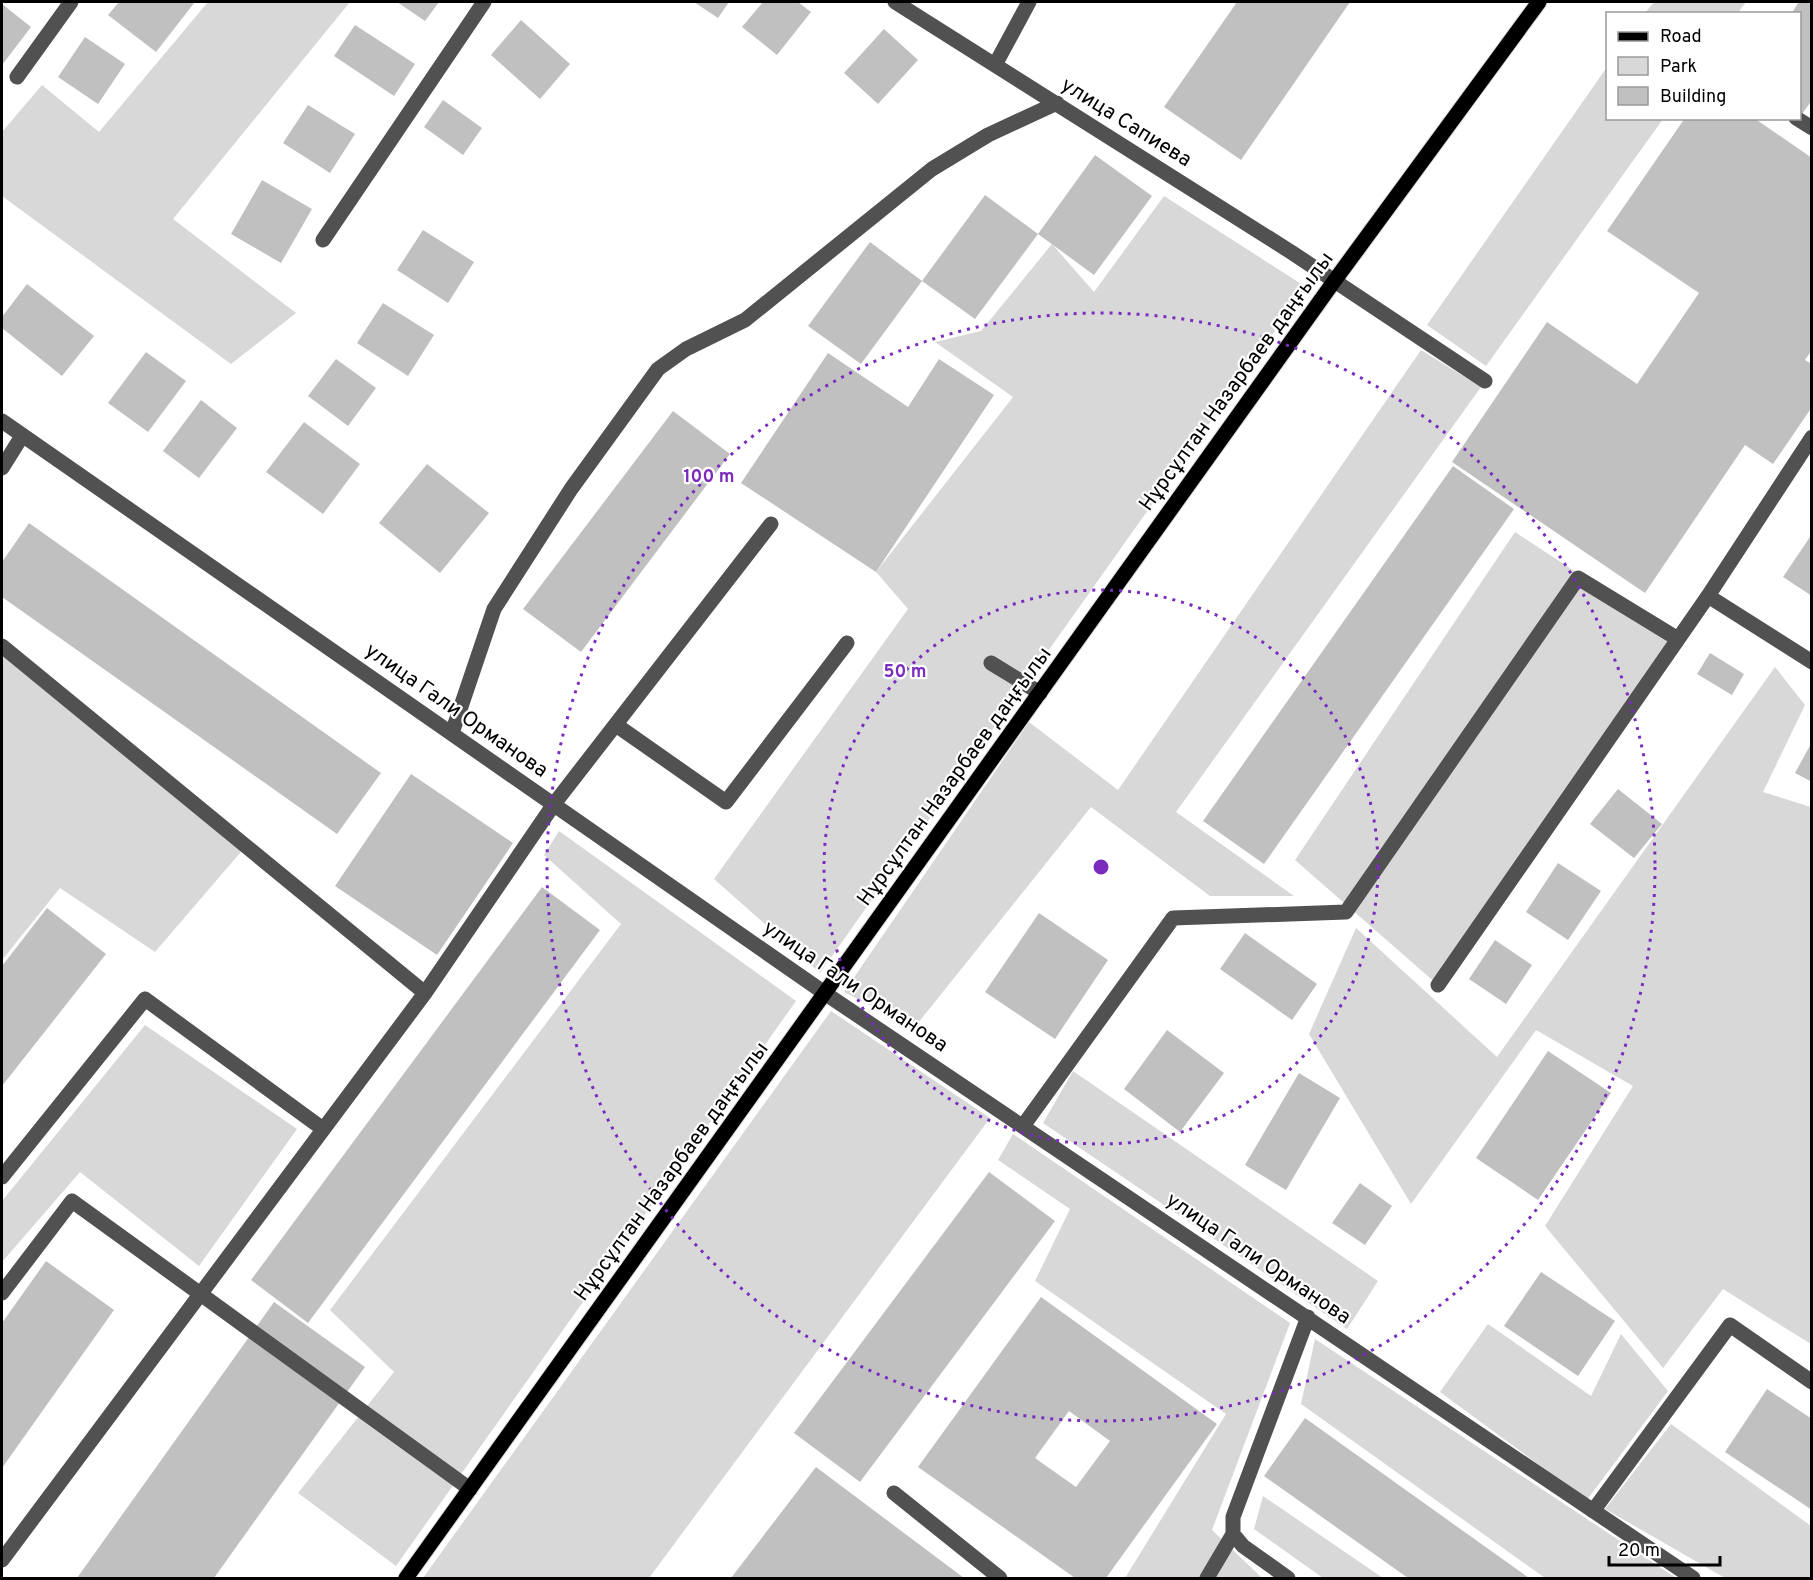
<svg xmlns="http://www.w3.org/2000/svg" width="1813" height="1580" font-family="Overpass,sans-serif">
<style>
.green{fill:#d8d8d8}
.building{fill:#c0c0c0;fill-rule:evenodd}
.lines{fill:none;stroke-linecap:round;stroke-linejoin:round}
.major-casing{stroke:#dbdbdb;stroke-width:17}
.minor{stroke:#515151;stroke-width:15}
.major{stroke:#000;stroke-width:15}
.ring{fill:none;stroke:#7b2cbf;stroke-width:3;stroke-dasharray:3 6}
.labels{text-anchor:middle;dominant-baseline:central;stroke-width:4.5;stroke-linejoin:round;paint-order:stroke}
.street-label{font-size:21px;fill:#000;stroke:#fff}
.centre{fill:#7b2cbf;stroke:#fff;stroke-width:3}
.ring-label{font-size:18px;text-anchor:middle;font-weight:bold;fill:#7b2cbf;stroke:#fff;stroke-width:4.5;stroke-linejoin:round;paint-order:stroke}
</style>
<rect width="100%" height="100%" fill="#fff"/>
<path class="green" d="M208,2H350L173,219L296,313L231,364L2,196V132L42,85L99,132Z
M1654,2H1746L1738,13H1645Z
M1607,67L1608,118L1663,119L1486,366L1427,325Z
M1164,196L1306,287L820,973L714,879L908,609L876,572L1013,397L935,342L981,331L1052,244L1094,292Z
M1421,350L1481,387L1176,812L1294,896H1210L1091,807L914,1028L844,992L1029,722L1118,790Z
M1515,532L1678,639L1438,985L1295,860Z
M2,654L246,846L155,952L60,888L2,960Z
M1775,667L1805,705L1763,792L1811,807V1344L1723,1289L1663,1368L1545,1226L1633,1086L1536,1030L1411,1204L1309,1034L1356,928L1497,1057Z
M559,831L796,1001L396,1566L298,1493L394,1372L330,1310L621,924L544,855Z
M831,1011L990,1118L649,1578H423Z
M145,1025L297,1129L199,1266L80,1172L2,1262V1201Z
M1073,1071L1378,1281L1347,1329L1043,1123Z
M1013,1134L1290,1323L1212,1530L1262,1578H1125L1226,1414L1035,1281L1070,1209L998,1160Z
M1488,1324L1591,1396L1621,1334L1668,1391L1587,1500L1440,1392Z
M1315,1339L1676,1578H1545L1301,1404Z
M1671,1424L1811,1526V1578H1725L1605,1509Z
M1263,1496L1383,1578H1323L1254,1529Z"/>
<path class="building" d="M119,2H195L156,52L108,15Z
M397,2H439L425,21Z
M694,2H729L718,18Z
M763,2H798L811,12L777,55L742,27Z
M1237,2H1350L1241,160L1164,107Z
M1799,2H1812V100L1800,117V14H1791Z
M2,4L31,27L2,65Z
M521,20L570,64L540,99L491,55Z
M355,25L415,64L394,96L334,56Z
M884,29L918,60L878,104L844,73Z
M85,37L125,64L98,104L58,77Z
M443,100L482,128L463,155L424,127Z
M308,105L355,134L330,173L283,143Z
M1685,118H1754L1812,158V350L1805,360L1812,364V407L1773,464L1745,445L1645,593L1452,462L1547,322L1637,384L1699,293L1607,231Z
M1095,155L1152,196L1094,275L1038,234Z
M262,180L312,209L281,263L231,234Z
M985,195L1038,234L975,319L922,281Z
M423,230L474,262L448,303L397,270Z
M870,242L922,281L861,364L808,326Z
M27,284L94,336L62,376L2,328V317Z
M383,303L434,335L408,376L357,343Z
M146,352L186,381L148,432L108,403Z
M828,353L908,407L939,359L994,395L876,572L741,483Z
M336,359L376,388L348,426L308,396Z
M201,400L237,428L199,478L163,451Z
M673,411L730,454L581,652L523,609Z
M304,422L360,464L323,514L266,472Z
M427,464L489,513L440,573L379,523Z
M1453,466L1514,509L1264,864L1203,821Z
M29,523L381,773L337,834L2,597V562Z
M1812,534V596L1783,577Z
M1710,653L1744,674L1732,695L1697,674Z
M1812,742V782L1795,773Z
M411,774L513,843L437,955L335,886Z
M1618,789L1662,824L1634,858L1590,824Z
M1558,863L1601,891L1568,940L1526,912Z
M542,887L600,930L308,1323L251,1280Z
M47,908L106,954L2,1086V966Z
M1039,913L1108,960L1055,1039L985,992Z
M1245,933L1317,984L1292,1020L1220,969Z
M1495,940L1532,965L1506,1004L1469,979Z
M1167,1030L1224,1073L1180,1132L1124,1089Z
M1548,1051L1611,1093L1538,1200L1476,1158Z
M1299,1073L1340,1098L1286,1190L1245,1165Z
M989,1172L1055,1221L860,1482L794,1433Z
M1360,1183L1392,1206L1365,1245L1332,1223Z
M46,1261L114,1310L2,1468V1323Z
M1541,1272L1615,1321L1578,1376L1504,1326Z
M1041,1297L1217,1424L1106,1578H1075L918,1467ZM1069,1411L1110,1441L1076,1487L1035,1458Z
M274,1302L365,1367L214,1578H77Z
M1767,1389L1812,1419V1510L1725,1452Z
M1305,1418L1529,1578H1408L1264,1476Z
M816,1467L964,1578H731Z"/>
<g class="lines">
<defs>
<path id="major" d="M406,1578L1335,280L1539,2"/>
</defs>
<use href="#major" class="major-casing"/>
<path class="minor" d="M895,2L1291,252L1485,381
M995,65L1029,2
M17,77L71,2
M1796,118L1812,128
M323,240L484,2
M2,421L826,994L1693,1578
M2,468L22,436
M1708,596L1812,662
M2,646L425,993
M991,663L1040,693
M616,725L726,802L847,643
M452,733L494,609L571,489L658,369L686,349L745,320L932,169L988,135L1057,103
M1438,985L1708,596L1812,437
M1023,1126L1173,918L1346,912L1578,578L1678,639
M2,1177L145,999L323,1129
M2,1293L72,1201L470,1489
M894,1493L1000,1578
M1593,1511L1730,1325L1812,1382
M2,1560L425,993L554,804L771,524
M1207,1578L1233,1534
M1288,1578L1243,1546L1233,1534V1517L1308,1317"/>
<use href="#major" class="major"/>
</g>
<g class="ring">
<circle cx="1101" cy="867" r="277"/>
<circle cx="1101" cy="867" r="554"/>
</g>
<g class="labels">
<g class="street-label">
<text transform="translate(1126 123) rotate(32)">улица Сапиева</text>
<text transform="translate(1237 382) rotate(-54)">Нұрсұлтан Назарбаев даңғылы</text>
<text transform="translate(456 711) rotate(35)">улица Гали Орманова</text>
<text transform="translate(955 777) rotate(-54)">Нұрсұлтан Назарбаев даңғылы</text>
<text transform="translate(855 987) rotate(34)">улица Гали Орманова</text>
<text transform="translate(672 1172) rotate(-54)">Нұрсұлтан Назарбаев даңғылы</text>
<text transform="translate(1258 1259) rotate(34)">улица Гали Орманова</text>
</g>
</g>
<circle cx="1101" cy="867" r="9" class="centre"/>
<g class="ring-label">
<text x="709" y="482">100 m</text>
<text x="905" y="677">50 m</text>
</g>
<rect width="1813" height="1580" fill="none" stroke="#000000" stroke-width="6"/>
<rect x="1606" y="12" width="195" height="108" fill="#ffffff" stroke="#999999" stroke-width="1.5"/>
<rect x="1618" y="32" width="30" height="9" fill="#000000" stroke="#999999" stroke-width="1.5"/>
<text x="1660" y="42" font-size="18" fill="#000000">Road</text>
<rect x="1618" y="57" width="30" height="18" fill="#d8d8d8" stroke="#999999" stroke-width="1.5"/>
<text x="1660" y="72" font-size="18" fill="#000000">Park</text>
<rect x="1618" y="87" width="30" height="18" fill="#c0c0c0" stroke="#999999" stroke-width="1.5"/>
<text x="1660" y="102" font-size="18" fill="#000000">Building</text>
<path d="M1609 1556v9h111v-9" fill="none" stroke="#000000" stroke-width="3"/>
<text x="1618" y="1556" font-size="18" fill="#000000" stroke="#ffffff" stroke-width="4.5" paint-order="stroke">20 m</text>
</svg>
